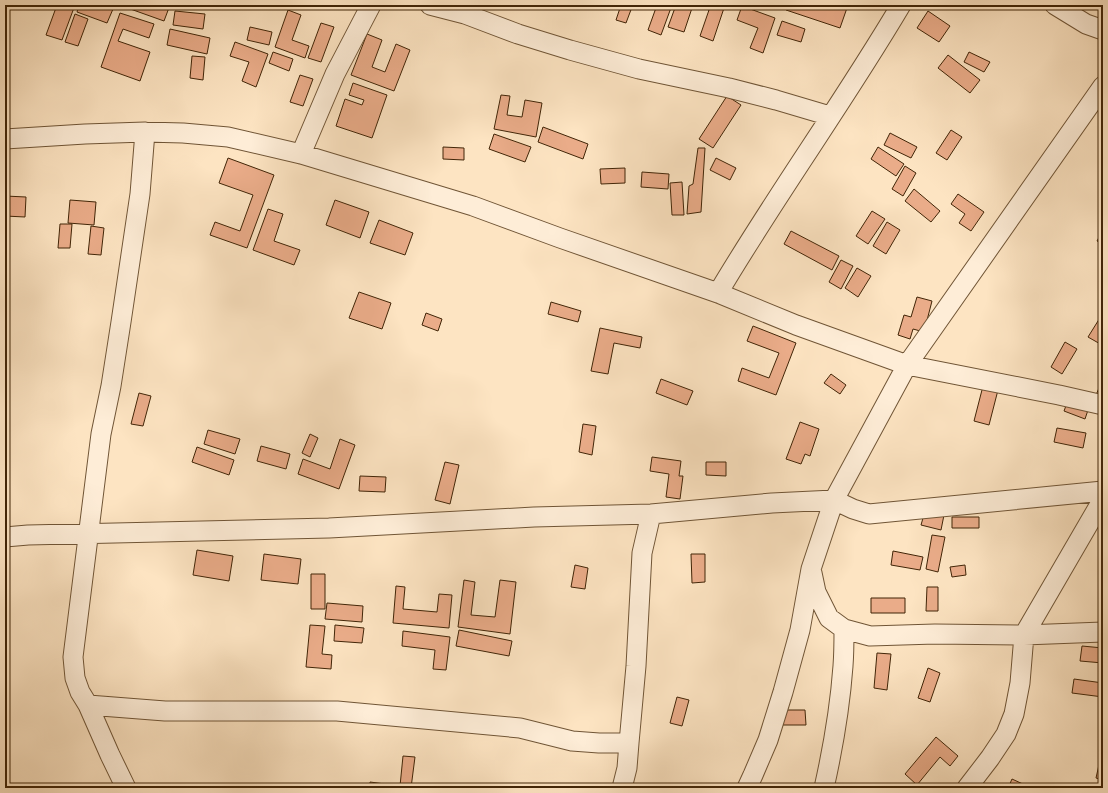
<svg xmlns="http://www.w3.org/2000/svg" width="1108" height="793" font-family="'IM FELL DW Pica',serif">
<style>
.building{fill:#eaac89;stroke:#412507}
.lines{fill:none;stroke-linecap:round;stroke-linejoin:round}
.minor-casing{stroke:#705536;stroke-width:21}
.minor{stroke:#feedd7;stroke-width:19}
</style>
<rect width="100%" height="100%" fill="#fde4c2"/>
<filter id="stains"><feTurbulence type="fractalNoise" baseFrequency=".005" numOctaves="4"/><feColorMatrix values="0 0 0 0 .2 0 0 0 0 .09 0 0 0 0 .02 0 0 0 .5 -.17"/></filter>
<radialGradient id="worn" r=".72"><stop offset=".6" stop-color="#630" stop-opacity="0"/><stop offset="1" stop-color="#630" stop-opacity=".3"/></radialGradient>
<path class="building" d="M57,5H75L62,40L46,35Z
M79,5H101L113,9L107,23L77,12Z
M122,5L159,6L170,5L164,21L122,6Z
M621,5H626L632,7L626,23L616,20Z
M657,5H672L661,35L648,30Z
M676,5H693L684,32L668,27Z
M694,5H725L713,41L700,36L709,10Z
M788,5H819L830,9L831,5H848L840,28L786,10Z
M742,6L775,18L763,53L750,48L758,28L737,20Z
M288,10L301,15L292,40L309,46L305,58L275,47Z
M175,11L205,14L203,29L173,25Z
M928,11L950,26L939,42L917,28Z
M120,13L154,24L149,38L123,29L118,41L150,52L140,81L101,67Z
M75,14L88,19L78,46L65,42Z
M782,21L805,29L801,42L777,35Z
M321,23L334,27L321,62L308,58Z
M250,27L272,32L269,45L247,40Z
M170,29L210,38L207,54L167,45Z
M367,34L382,40L372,67L385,72L396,44L410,50L394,91L351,75Z
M235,42L268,54L256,87L242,81L249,62L230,56Z
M273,52L293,59L289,71L269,63Z
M969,52L990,62L984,72L964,62Z
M948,55L980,80L970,93L938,68Z
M192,56L205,57L203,80L190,78Z
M300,75L313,79L303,106L290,102Z
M353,83L387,95L372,138L336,126L345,99L362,105L364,100L349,95Z
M501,95L510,96L507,115L522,117L525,100L542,103L536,137L494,129Z
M727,96L741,105L713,148L699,139Z
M543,127L588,144L583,159L538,142Z
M951,130L962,137L947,160L936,153Z
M890,133L917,147L911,158L884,145Z
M494,134L531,147L525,162L489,149Z
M443,147L464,148V160L443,159Z
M878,147L904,164L896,176L871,159Z
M698,148H705L701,212L687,214L689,186L693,184Z
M228,158L274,175L247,248L210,235L215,222L240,231L253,195L219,183Z
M716,158L736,168L730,180L710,170Z
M905,166L916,173L903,196L892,189Z
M625,168V183L601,184L600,169Z
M642,172L669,174L668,189L641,187Z
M682,182L684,215H672L670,183Z
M914,189L940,211L931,222L905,201Z
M958,194L984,212L971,231L959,223L965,214L951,204Z
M5,196L26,197L25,217L5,216Z
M70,200L96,202L94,225L68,223Z
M335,200L369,212L360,238L326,225Z
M268,209L283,214L274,241L300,250L294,265L253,250Z
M872,211L885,219L868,244L856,236Z
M379,220L413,233L405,255L370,243Z
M887,222L900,230L886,254L873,246Z
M60,224H72L70,248H58Z
M91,226L104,228L101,255L88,254Z
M1103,230V244L1097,241Z
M791,231L839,256L832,270L784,244Z
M841,260L853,266L841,289L829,282Z
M857,268L871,276L858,297L845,288Z
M359,292L391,303L382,329L349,318Z
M917,297L932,301L924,332L913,329L910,339L898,335L904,315L911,317Z
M551,302L581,311L578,322L548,314Z
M426,313L442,319L438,331L422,325Z
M1103,313V343L1102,345L1088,337Z
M753,326L796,343L776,395L738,381L742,368L769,378L779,353L747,341Z
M600,328L642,337L640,348L614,343L608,374L591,371Z
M1065,342L1077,349L1062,374L1051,367Z
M831,374L846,385L840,394L824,383Z
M661,379L693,391L687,405L656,393Z
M1102,381H1103V397L1096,395Z
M983,386L998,390L989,425L974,421Z
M139,393L151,396L143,426L131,424Z
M1067,403L1088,410L1085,419L1064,411Z
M800,422L819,429L810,456L805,454L801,464L786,459Z
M583,424L596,426L592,455L579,452Z
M1057,428L1086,433L1083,448L1054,442Z
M208,430L240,439L235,454L204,444Z
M310,434L318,438L310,457L302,453Z
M340,439L355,445L339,489L298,474L303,459L330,469Z
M261,446L290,454L286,469L257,461Z
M197,447L234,460L229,475L192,462Z
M652,457L681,461L679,476H683L680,499L666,497L669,474L650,471Z
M445,462L459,465L450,504L435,500Z
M706,462H726V476L706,475Z
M360,476L386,477L385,492L359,491Z
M925,511L944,515L941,530L921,525Z
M952,517H979V528H952Z
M932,535L945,537L938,572L926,569Z
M197,550L233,556L229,581L193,575Z
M893,551L923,557L920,570L891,565Z
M264,554L301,559L298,584L261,580Z
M691,554H705V582L692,583Z
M575,565L588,568L585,589L571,587Z
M965,565L966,575L952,577L950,567Z
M311,574H325V609H311Z
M464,580L475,582L471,615L495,617L500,580L516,582L510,634L458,627Z
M396,586L405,587L403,609L437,612L439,594L452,595L449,628L393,623Z
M927,587H938V611H926Z
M871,598H905V613H871Z
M327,603L363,606L362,622L325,619Z
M310,625L325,626L322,654L332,655L331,669L306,667Z
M335,625L364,628L362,643L334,641Z
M459,630L512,641L509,656L456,646Z
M403,631L450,637L446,670L433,669L435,650L402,646Z
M1082,646L1103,648V663L1080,661Z
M877,653L891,654L887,690L874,688Z
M928,668L940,673L930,702L918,698Z
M1074,679L1103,683V697L1072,693Z
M677,697L689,700L682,726L670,723Z
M783,710H805L806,725H783Z
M936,737L958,756L950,766L940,757L917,785L905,774Z
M1103,747V780L1096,778Z
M403,756L415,757L411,788H370V782L400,786Z
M1012,779L1025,785L1023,788H1008Z"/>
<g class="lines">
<defs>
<path id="minor" d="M430,5L465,14L518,34L570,50L639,69L729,88L776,100L830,116
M1055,5L1086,24L1103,30
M5,139L85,134L145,132L183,133L228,137L301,154L473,206L560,238L718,293L796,325L907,365L1059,395L1103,405
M301,154L335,74L371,5
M718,293C776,195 843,103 901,5
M5,537L28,535L329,528L534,517L651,514L772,503L834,500L853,509L869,514L1103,491
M812,573L816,592L829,618L844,629L870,636L935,634L1024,635L1103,632
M88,705L165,711H337L520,728L572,741L599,743H629
M126,788L110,755L88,705L80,692L75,678L73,657L101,434L111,386L121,322L140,194L145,132
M622,788L627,768L629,743L636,666L642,553L651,514
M747,788L753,775L768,740L783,692L800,630L811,569L834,500L907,365L1103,86
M824,788C833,748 840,707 843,666C844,653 844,641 844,629
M967,788L990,758L1006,734L1014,714L1020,683L1024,635L1103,499"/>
</defs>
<use href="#minor" class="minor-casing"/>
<use href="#minor" class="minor"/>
</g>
<rect width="1108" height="793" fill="none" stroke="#fde4c2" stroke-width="20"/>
<rect x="6" y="6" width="1096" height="781" fill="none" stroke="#412507" stroke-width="2"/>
<rect x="10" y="10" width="1088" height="773" fill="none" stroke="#412507"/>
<rect width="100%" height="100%" filter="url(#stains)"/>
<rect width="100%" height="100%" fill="url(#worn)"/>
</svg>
